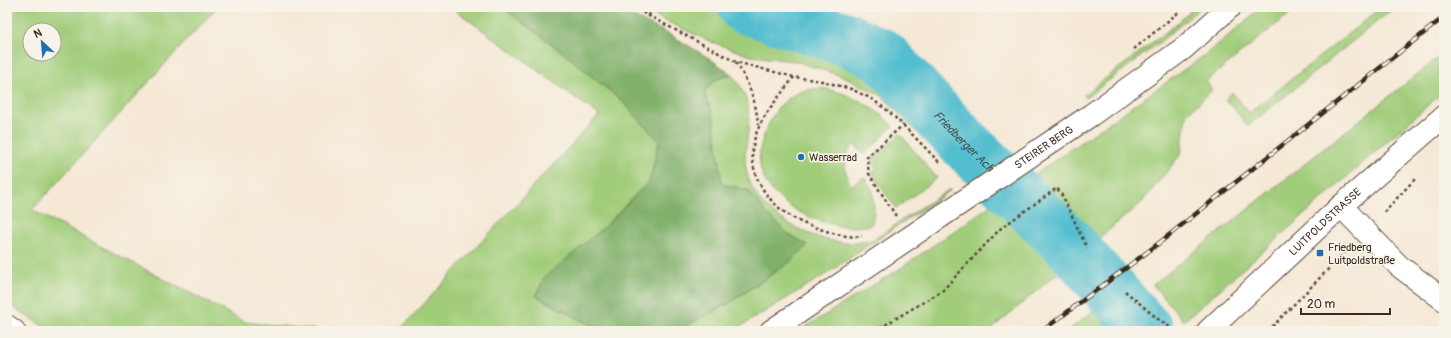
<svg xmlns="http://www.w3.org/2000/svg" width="1451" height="338" font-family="Pangolin,sans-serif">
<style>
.green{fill:#a1cd7a;stroke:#6e7c4c;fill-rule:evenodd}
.forest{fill:#80b06a;stroke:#5e6d44}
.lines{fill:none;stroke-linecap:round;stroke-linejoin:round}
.river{stroke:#53becf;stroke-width:54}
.minor-casing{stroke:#574639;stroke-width:24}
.tertiary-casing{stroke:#574639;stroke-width:24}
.path{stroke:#574639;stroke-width:2.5;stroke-dasharray:3 3;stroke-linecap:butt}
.minor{stroke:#fff;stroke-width:22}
.tertiary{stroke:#fff;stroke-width:22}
.rail-casing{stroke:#3b2a1e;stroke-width:4.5}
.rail{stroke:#f7f3e8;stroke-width:3;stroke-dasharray:9;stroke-linecap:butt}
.tertiary-bridge-casing{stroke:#574639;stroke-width:24;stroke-linecap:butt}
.tertiary-bridge{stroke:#fff;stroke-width:22}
.poi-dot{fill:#1f6fb2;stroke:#f7f3e8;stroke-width:1.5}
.labels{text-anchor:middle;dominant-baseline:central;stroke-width:3.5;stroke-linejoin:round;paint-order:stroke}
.street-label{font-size:11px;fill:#3b2a1e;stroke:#f7f3e8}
.poi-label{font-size:11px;fill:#3b2a1e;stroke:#f7f3e8;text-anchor:start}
.water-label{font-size:12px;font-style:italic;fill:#425653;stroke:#f7f3e8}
</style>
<rect width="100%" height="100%" fill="#f7f3e8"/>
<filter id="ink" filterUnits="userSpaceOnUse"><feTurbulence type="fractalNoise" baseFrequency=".025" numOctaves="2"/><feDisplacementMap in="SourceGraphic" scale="8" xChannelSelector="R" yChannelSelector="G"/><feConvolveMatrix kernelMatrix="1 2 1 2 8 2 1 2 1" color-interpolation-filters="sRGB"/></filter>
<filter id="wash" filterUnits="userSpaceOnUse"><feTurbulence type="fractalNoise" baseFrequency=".012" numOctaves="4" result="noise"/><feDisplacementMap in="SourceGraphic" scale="16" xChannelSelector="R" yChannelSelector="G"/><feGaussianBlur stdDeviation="0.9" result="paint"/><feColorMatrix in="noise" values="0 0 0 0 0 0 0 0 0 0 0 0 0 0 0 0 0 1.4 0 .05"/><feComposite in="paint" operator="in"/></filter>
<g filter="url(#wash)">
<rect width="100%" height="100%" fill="#f5e8d5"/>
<path class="green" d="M7,7H217L32,210L245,322L332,331H50L7,303ZM30,30H54V54H30Z
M451,7H502L507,10L557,48L621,100L659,141L650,180L536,296L602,331H399L599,115Z
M657,7H713L820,40L867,58L902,89L951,139L938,154L882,96L845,77L795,61L751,56L709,41L653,15Z
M1195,7H1201C1164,40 1125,69 1085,98L1083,96L1175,25Z
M1262,7H1298L1206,81L1212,90L1186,115L1181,154L1142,202L989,331H799L898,270L1160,87L1210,51Z
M1382,7H1395L1248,126L1226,99L1232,92L1249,113Z
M1444,53V91L1184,321L1153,285Z
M731,74C749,95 751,112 747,139C746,149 744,160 746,169C748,181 754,192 761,202C784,227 837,252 871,240C881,236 890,229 899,222C916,211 933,200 950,189L951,190L823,276L733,331H672L678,329L730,303L787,264L808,245L789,235L766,213L748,190L722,184L713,114L704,92L715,80Z
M821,88C849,93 874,106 893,126L864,155L854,144C843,156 843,172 851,186L864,177L873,191L874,215L871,225C861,227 850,228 840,226C810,221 765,200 760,165C758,151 763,136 769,124C774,111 787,96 800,92C807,89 814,89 821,88Z
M900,134L937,178L896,208L871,173L877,169L870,161Z
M1100,305L1125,331H1068Z"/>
<path class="forest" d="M502,7H613L667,33L709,58L731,74L715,80L704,92L713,114L722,184L748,190L766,213L789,235L808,245L787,264L729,303L678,330L672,331H602L536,296L544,278L609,223L650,180L659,141L621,100L557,48Z"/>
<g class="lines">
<path class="river" id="s1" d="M745,7L846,39L883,56L960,139L1069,244L1147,331"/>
</g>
</g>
<g filter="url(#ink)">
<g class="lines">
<defs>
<path id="minor" d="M1341,206L1399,266L1444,300"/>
<g id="tertiary">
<path d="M1091,115L1184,48L1230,7"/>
<path d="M7,326L14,331"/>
<path d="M771,331L940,217"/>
<path id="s2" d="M1208,331L1341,206L1444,116"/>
</g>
</defs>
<use href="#minor" class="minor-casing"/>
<use href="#tertiary" class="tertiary-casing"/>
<path class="path" d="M632,7L736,62L794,77L822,81L851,89L870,98L887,110L903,125L939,162
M649,16L652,7
M1134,49L1185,7
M736,62C749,84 756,100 758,125
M794,77C780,96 759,118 754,141C747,172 765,201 792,217C802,224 814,227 826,231C836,234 850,238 862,236
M1384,212L1415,179
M896,216L869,174L867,157L903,125
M1125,291L1158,319L1176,331
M875,331L942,291L1000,229L1057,188L1063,197L1087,248
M1268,331L1347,250"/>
<use href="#minor" class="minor"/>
<use href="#tertiary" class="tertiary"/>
<defs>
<path id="rail" d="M1042,331L1154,247L1444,17"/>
</defs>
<use href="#rail" class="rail-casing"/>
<use href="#rail" class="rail"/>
<defs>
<g id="tertiary-bridge">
<path id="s3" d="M940,217L1091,115"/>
</g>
</defs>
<use href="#tertiary-bridge" class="tertiary-bridge-casing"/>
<use href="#tertiary-bridge" class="tertiary-bridge"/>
</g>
</g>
<g class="poi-dot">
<circle cx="801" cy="157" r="4"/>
<rect x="1316" y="249" width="8" height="8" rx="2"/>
</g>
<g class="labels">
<g class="street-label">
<text stroke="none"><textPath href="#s3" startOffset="125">STEIRER BERG</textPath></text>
<text stroke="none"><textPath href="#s2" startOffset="160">LUITPOLDSTRASSE</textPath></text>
</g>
<g class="poi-label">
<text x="809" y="157">Wasserrad</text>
<text x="1328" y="247">Friedberg<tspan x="1328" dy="13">Luitpoldstraße</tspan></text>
</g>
<g class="water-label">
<text stroke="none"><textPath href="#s1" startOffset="264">Friedberger Ach</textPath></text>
</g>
</g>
<rect width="1451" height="338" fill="none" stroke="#f7f3e8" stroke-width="24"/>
<g transform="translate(42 42) rotate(334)"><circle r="19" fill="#f7f3e8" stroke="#aca397"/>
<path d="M0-3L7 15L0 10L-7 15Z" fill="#1f6fb2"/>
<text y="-6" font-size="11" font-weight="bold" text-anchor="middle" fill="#3b2a1e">N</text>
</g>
<path d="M1301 308v6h89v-6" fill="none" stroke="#3b2a1e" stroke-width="2"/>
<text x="1307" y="308" font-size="12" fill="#3b2a1e" stroke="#f7f3e8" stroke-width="3" paint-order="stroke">20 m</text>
</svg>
